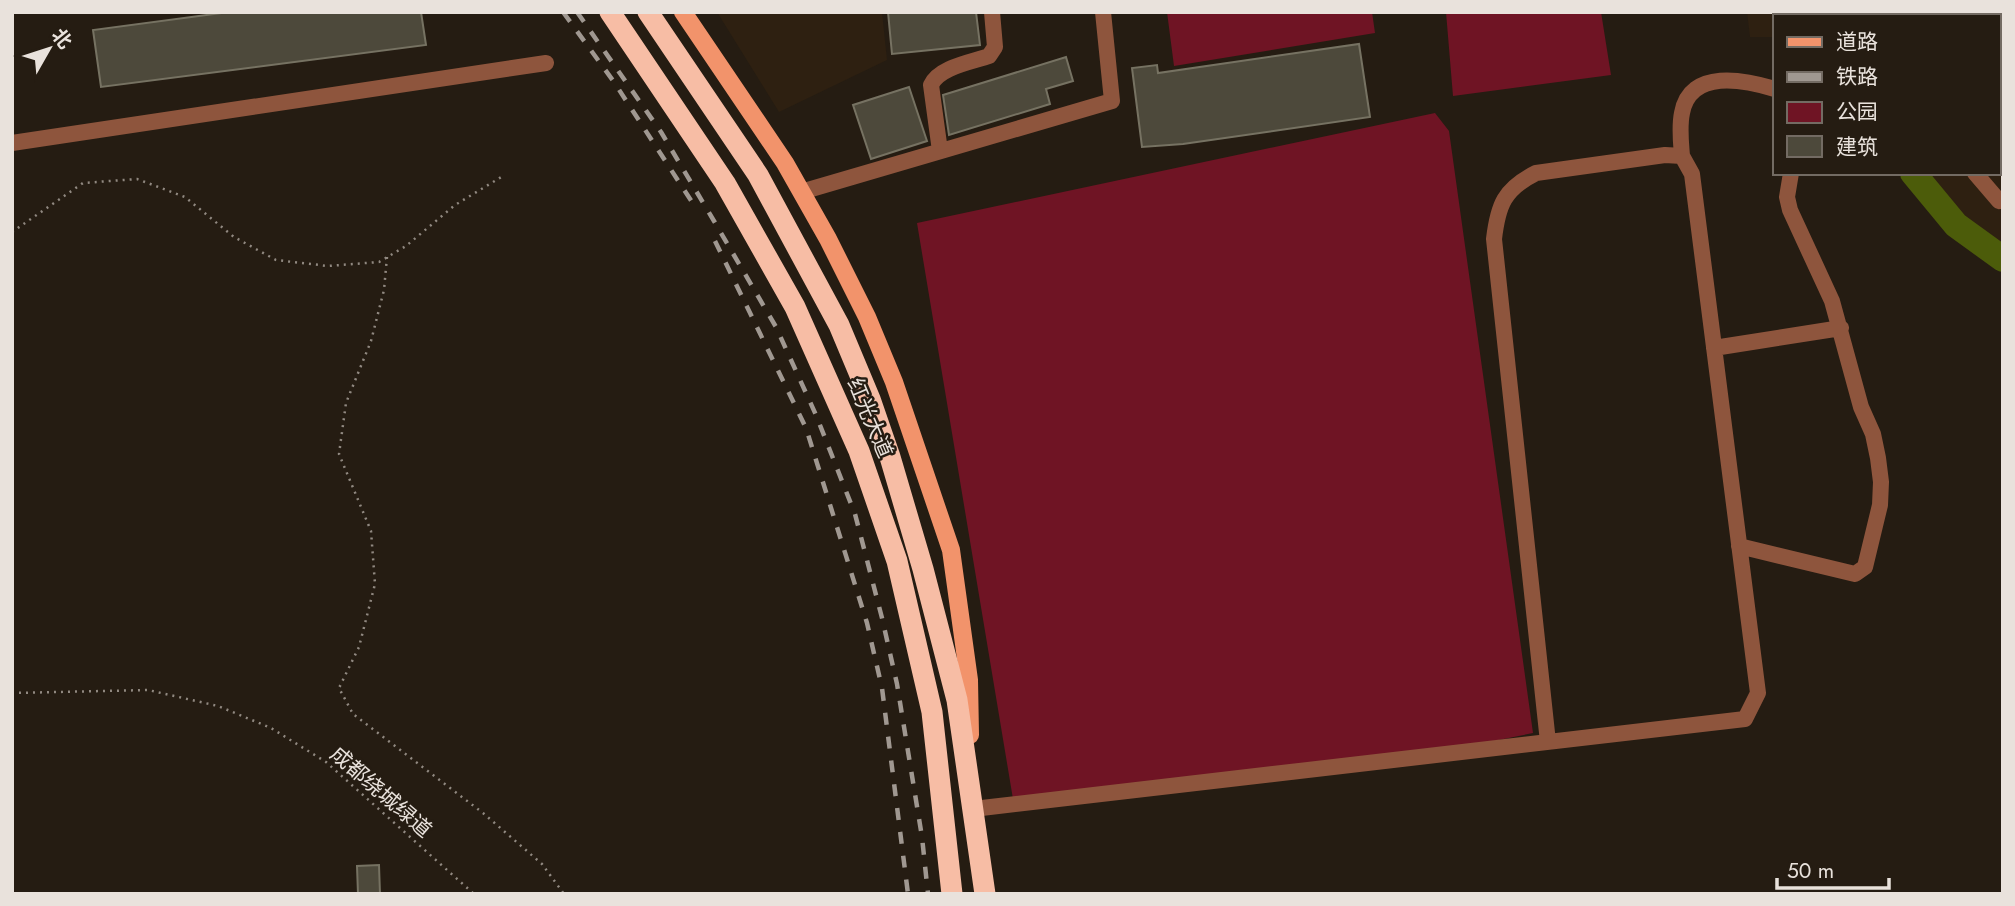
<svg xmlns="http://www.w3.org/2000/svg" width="2015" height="906" font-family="Jost,'Noto Sans SC',sans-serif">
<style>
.built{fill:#2e2011}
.green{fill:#6f1424}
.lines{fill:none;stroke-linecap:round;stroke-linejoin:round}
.river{stroke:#4c5c0a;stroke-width:26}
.building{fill:#4d493b;stroke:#767262;stroke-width:2}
.path{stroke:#918981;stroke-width:2.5;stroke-dasharray:2 5;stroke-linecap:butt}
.minor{stroke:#8e553d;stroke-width:16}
.major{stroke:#f2936b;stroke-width:18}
.highway{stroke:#f7bda5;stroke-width:21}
.rail{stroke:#a09891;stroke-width:4.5;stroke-dasharray:12 12;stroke-linecap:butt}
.labels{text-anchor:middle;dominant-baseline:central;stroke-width:5;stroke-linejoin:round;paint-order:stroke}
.street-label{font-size:21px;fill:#e9e2dc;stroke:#251c12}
</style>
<rect width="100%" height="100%" fill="#251c12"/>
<path class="built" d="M717,12H882L887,60L779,112Z
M1747,12H2003V246L1960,213L1928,173H1999V16H1775V37H1750Z"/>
<path class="green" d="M1167,12H1372L1375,33L1174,66Z
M1446,12H1601L1611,75L1453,96Z
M1435,113L1449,131L1533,733L1494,741L1013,799L917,223Z"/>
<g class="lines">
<path class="river" d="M1879,16L1885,12
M1913,173L1956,225L2003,259"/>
</g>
<path class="building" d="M229,12H421L426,45L101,87L93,30Z
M888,12H976L980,45L892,54Z
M1359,44L1370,117L1183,144L1142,147L1132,68L1157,65L1158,73Z
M1066,57L1073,81L1046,89L1050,104L949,135L943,95Z
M909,87L927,141L871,159L853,105Z
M379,865L380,894H358L357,866Z"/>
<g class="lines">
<path class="path" d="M1999,27L2003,24
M12,232L83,183L137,179L185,197L234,237L276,260L328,266L379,262L406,246L455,205L503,176
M387,257L384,290L371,341L346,403L339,454L371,531L375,584L359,647L339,688L353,714L483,813L542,864L564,894
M12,693L148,690L218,706L271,728L326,762L474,894"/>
<path class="minor" d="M1950,12V16
M1999,56L2003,57
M1999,79L2003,74
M12,143L546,63
M940,151L931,85C939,67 972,62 989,56L995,47L992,12
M1682,156C1681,142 1679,127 1682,113C1690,68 1745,80 1775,89
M1975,173L1999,201L2003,199
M801,192L1112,101L1103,12
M1714,348L1841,328
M1739,546L1855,574L1865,567L1880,505L1881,482L1878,458L1873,434L1861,407L1832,301L1790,210L1787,197L1791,173
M973,809L1745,719L1758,693L1692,174L1682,156L1665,155L1536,173C1504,189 1498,205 1494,239L1548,742"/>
<path class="major" d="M683,12L785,163L828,239L867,317L894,382L951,550L969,680L970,735"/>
<path class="highway" d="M610,12L725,183L795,307L859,451L897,561L932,712L952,894
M648,12L758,175L839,325L870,399L890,457L923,569L957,700L985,894"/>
<path class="rail" d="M563,12L614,82L692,202
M577,12L661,132L714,221L776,327L816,415L855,514L882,618L897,684L922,837L928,894
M715,241L806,428L867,623L882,688L908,894"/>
</g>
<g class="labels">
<g class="street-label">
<text transform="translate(870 418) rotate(67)">红光大道</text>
<text transform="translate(381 792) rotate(41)">成都绕城绿道</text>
</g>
</g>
<rect width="2015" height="906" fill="none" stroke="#e9e2dc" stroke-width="28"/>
<rect x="1773" y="14" width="228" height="161" fill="#251c12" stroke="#736b63" stroke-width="2"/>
<rect x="1787" y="37" width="35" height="10" fill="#f2936b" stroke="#736b63" stroke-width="2"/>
<text x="1836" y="49" font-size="21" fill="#e9e2dc">道路</text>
<rect x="1787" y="72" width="35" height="10" fill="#a09891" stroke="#736b63" stroke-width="2"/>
<text x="1836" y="84" font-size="21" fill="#e9e2dc">铁路</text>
<rect x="1787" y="102" width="35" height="21" fill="#6f1424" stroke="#736b63" stroke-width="2"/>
<text x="1836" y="119" font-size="21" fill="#e9e2dc">公园</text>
<rect x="1787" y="136" width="35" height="21" fill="#4d493b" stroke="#736b63" stroke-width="2"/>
<text x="1836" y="154" font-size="21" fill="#e9e2dc">建筑</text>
<g transform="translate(49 49) rotate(51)" stroke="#251c12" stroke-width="5" paint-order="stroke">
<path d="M0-5L12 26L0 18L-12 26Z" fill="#e9e2dc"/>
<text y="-10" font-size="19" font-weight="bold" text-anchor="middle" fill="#e9e2dc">北</text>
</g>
<path d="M1777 878v10h112v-10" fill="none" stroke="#e9e2dc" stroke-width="3.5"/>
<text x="1787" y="878" font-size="21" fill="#e9e2dc" stroke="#251c12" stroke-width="5" paint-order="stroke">50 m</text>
</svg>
